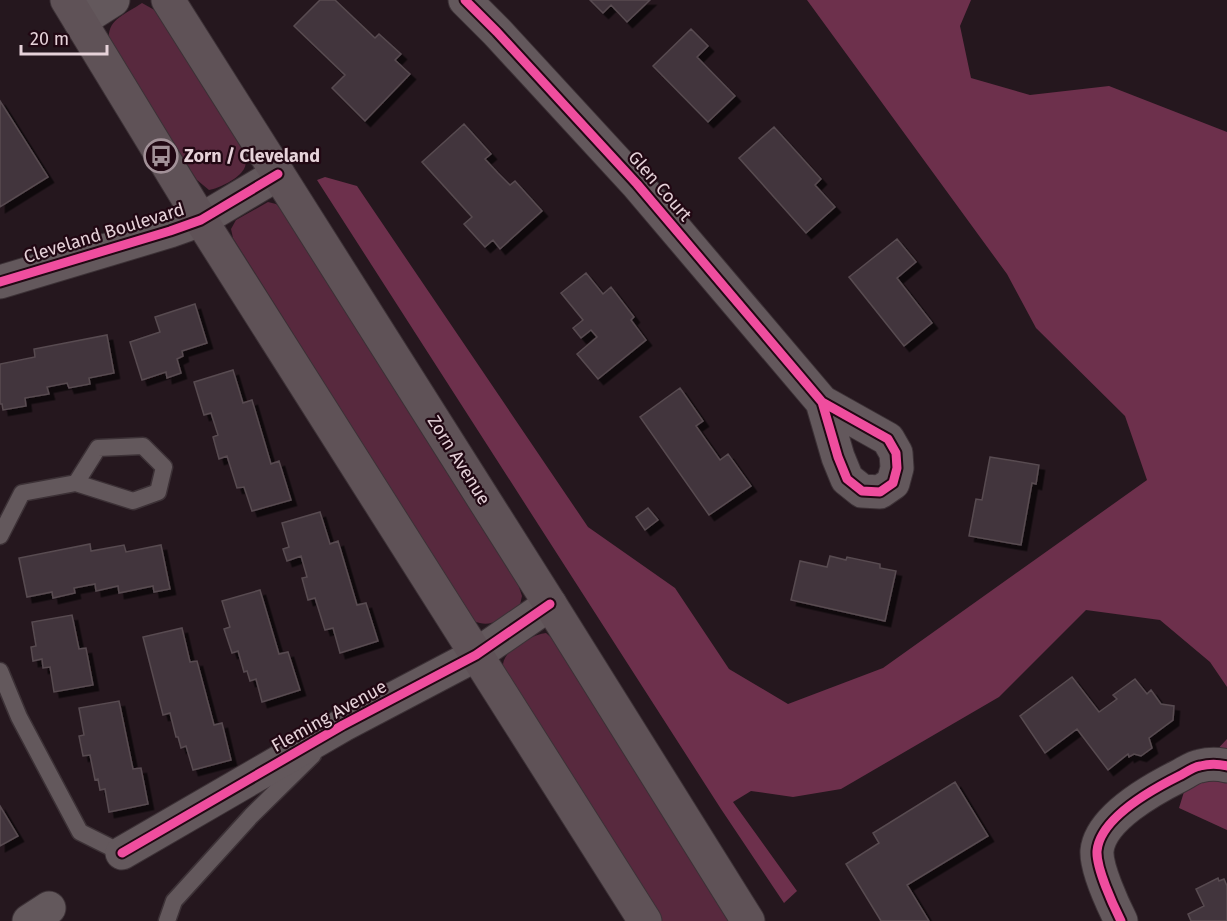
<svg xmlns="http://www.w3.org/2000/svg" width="1227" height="921" font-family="'Fira Sans',sans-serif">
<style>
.green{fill:#58293e}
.forest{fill:#6d304c}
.building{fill:#43363c;stroke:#584b51;stroke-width:1.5;filter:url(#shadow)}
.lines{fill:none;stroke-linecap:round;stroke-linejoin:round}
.service-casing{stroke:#3c3136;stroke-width:19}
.minor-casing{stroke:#3c3136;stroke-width:35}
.secondary-casing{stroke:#3c3136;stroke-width:35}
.service{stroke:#63585c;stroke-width:16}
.minor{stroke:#63585c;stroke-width:33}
.secondary{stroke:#5f5257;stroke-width:33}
.cycleway-casing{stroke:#210813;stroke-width:13}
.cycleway{stroke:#ef4d9e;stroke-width:9}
.labels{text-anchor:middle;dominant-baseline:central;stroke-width:4.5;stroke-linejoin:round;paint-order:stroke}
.poi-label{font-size:18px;font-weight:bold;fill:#e6d2d9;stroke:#210813;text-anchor:start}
.street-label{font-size:18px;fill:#e6d2d9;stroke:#210813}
</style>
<defs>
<filter id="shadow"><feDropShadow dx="5.5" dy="5.5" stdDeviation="0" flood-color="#0009"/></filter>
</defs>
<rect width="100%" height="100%" fill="#25171e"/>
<path class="green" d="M142,3L158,12L246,149C246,155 247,164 244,169C238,179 220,188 209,190L197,180L110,46C104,20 123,16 142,3Z
M268,202L276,204L284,211L518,584L522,596L520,605C505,615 493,630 474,621L233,238L231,229L236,220Z
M546,633L555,641L732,921H660L505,674C504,671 503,668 503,664C505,648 532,635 546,633Z"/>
<path class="forest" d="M807,0H971L960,26L971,78L1030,95L1109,86L1227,132V687L1210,662L1160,620L1086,610L999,697L841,789L793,797L751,791L733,802L797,891L784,903L721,809L317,180L325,177L357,186L588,527L675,588L729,669L788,704L883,668L1147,480L1125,416L1036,328L1007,274Z
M1227,739V830L1179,808L1187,782Z"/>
<path class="building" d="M320,0H335L375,38L379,34L401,54L395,60L410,74L365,121L332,88L345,75L294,26Z
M590,0H650L627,22L611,5L603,13Z
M691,29L708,46L697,57L735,96L708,122L653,66Z
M0,101L48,177L0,207Z
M464,124L491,154L485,159L498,173L510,185L515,181L542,211L500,249L493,240L485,247L464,224L472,217L422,162Z
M774,127L821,179L815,185L835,207L806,233L739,158Z
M897,239L916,262L897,278L932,323L904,346L849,277Z
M586,273L603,294L611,287L634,317L631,320L646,340L598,379L577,354L597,337L591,330L581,338L573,328L583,320L561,293Z
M195,304L207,343L182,351L183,356L177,359L181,373L167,378L166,372L142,380L130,342L160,332L155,317Z
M107,335L114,373L89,378L90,384L69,388L67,383L47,387L49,394L25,398L26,406L3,410L2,404H0V364L35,357L34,349Z
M233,370L243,403L252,400L271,464L279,461L291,500L252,511L244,487L237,488L227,456L219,459L213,437L218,435L211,413L204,415L194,382Z
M680,388L703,421L696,426L720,460L728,454L751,486L709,515L640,417Z
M990,457L1039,465L1036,484L1032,483L1021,545L969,536L976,499L982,500Z
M648,508L658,520L645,530L636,517Z
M320,512L330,544L338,541L357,605L366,603L378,641L340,653L333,628L325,630L315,598L308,600L302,578L307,577L301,556L287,561L283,549L289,547L282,523Z
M90,544L91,551L124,545L126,552L161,545L170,589L154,592L153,586L119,593L118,586L96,591L95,584L74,588L75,593L53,598L52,592L27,597L19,558Z
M830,556L846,560L847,557L880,564V568L896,571L885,621L791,600L800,561L827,567Z
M260,590L279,654L288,652L300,690L262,702L256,679L250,681L247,671L244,672L238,651L232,653L224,629L230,627L222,601Z
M72,615L79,649L86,648L93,685L54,692L50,667L43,668L42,659L33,661L31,647L36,646L32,622Z
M182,628L190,662L197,661L214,725L222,723L231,760L193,770L186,746L181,748L178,737H176L170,713L163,715L143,637Z
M1072,677L1099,712L1117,699L1113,695L1135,679L1147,694L1151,690L1161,704L1174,706L1173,720L1149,738L1152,748L1141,756L1134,754L1129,757L1128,754L1108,770L1077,729L1045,753L1020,716Z
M119,701L133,769L141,768L148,804L109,812L105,789L100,790L98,779L95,780L90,755L83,756L79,736L84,735L79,708Z
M955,782L988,836L907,885L929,921H881L846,864L879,843L873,833Z
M0,806L18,836L0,846Z
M1218,878L1219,881L1224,879L1227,886V921H1191L1188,914L1204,906L1196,889Z"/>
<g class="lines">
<defs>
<path id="service" d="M0,536L22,493L76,483L133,501L158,492L164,467L143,446L98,448L76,483
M0,671L19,717L80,832L122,853
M167,921L174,901L251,816L313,755"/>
<path id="minor" d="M465,0L497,32L637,184L822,402L888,439L896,453L897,468L893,483L880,492L862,491L847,479L838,457L822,402
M80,21L113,0
M0,282L170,231L201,220L278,174
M122,853L343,725L476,655L550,604
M29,921L49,908
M1121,921C1113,905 1096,868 1097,851C1100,818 1153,789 1179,776C1185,773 1193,767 1200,766C1208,764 1219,764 1227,766"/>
<path id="secondary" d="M67,0L201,220L645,921
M168,0L550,604L748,921"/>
</defs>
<use href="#service" class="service-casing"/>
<use href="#minor" class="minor-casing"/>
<use href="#secondary" class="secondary-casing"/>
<use href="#service" class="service"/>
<use href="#minor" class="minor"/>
<use href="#secondary" class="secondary"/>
<defs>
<path id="cycleway" d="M465,0L497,32L637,184L822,402L888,439L896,453L897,468L893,483L880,492L862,491L847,479L838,457L822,402
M0,282L170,231L201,220L278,174
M122,853L343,725L476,655L550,604
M1121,921C1113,905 1096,868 1097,851C1100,818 1153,789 1179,776C1185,773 1193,767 1200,766C1208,764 1219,764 1227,766"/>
</defs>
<use href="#cycleway" class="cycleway-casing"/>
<use href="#cycleway" class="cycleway"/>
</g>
<defs>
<symbol id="bus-ring" viewBox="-11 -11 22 22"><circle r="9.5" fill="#210813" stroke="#a29198" stroke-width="1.5"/><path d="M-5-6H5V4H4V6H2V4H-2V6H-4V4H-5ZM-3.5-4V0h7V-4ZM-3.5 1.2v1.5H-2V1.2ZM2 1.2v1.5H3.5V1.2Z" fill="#a29198"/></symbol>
</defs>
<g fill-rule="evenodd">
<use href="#bus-ring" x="142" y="137" width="38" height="38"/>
</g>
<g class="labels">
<g class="poi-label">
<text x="184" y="156">Zorn / Cleveland</text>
</g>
<g class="street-label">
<text transform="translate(660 186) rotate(49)">Glen Court</text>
<text transform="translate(104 233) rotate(-17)">Cleveland Boulevard</text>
<text transform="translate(459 460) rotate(58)">Zorn Avenue</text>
<text transform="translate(329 716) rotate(-29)">Fleming Avenue</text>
</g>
</g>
<path d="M21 45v9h86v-9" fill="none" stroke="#e6d2d9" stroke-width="3"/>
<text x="30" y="45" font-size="18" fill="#e6d2d9" stroke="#210813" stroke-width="4.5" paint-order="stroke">20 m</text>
</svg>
